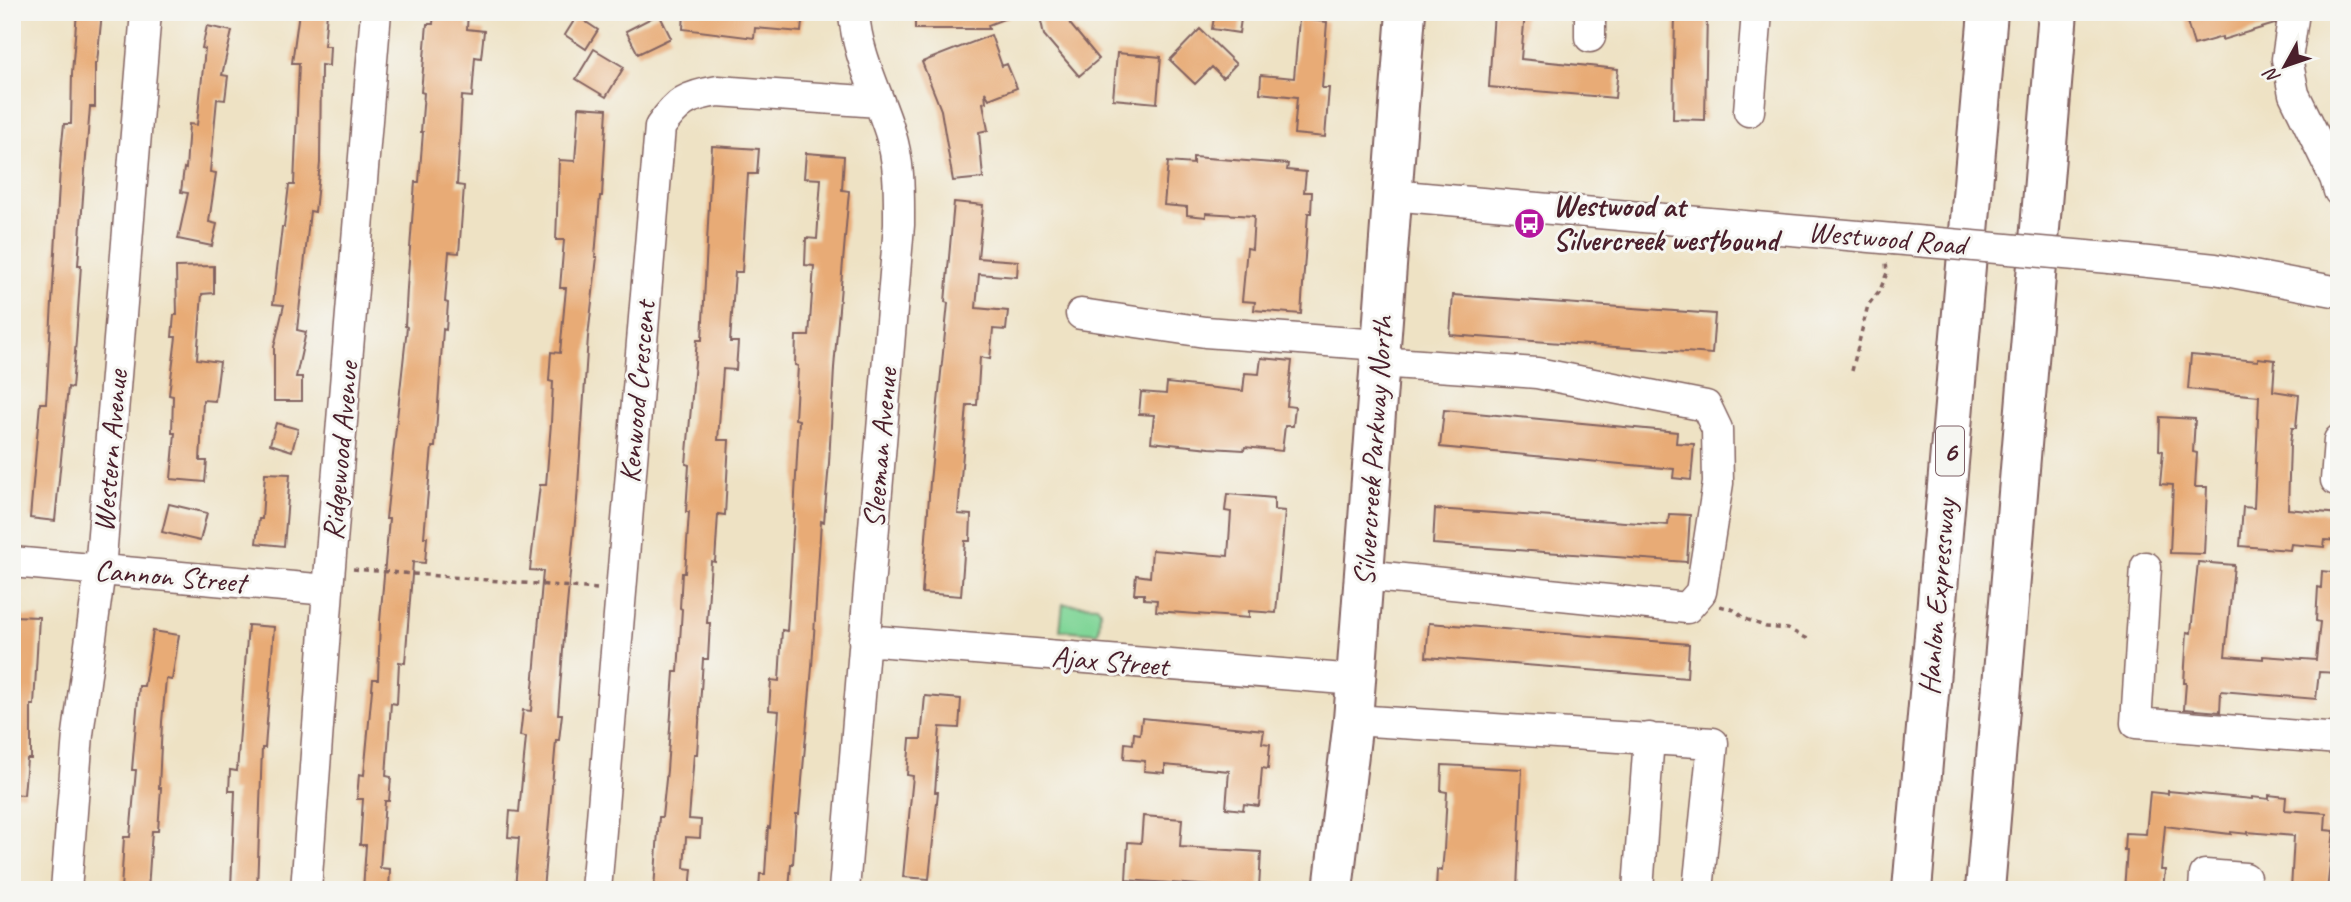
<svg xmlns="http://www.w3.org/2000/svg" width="2351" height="902" font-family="Caveat,sans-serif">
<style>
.green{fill:#80d597;stroke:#657a61;stroke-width:2}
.building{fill:#e8ab76}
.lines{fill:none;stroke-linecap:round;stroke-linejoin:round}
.minor-casing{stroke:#836361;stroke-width:33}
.major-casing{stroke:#836361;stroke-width:42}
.highway-casing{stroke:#836361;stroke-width:42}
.path{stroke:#836361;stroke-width:3.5;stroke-dasharray:5 5;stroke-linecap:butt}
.minor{stroke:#fff;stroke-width:30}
.major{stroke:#fff;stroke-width:38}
.highway{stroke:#fff;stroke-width:38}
.minor-bridge-casing{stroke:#836361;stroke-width:33;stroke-linecap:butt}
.minor-bridge{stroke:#fff;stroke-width:30}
.labels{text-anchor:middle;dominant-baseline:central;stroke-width:6;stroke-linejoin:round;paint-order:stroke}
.shield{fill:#f6f6f2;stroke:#7e6067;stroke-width:2}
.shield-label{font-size:28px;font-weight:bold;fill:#4a1f2b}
.poi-label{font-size:30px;font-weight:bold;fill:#4a1f2b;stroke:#f6f6f2;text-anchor:start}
.street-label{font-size:30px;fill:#4a1f2b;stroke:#f6f6f2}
</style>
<rect width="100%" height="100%" fill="#f6f6f2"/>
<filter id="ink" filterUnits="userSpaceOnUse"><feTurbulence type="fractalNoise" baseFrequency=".0143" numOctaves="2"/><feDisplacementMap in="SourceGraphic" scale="14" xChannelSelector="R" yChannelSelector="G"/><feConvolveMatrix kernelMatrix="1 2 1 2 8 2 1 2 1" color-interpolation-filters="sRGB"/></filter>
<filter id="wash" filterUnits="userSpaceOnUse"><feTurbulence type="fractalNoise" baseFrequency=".00686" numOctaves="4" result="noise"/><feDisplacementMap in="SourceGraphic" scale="28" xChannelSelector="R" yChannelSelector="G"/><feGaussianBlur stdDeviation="1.57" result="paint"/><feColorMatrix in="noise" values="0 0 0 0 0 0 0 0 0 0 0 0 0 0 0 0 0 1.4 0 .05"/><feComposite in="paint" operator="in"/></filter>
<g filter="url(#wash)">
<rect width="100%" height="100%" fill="#eee2c4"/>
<path class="green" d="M1063,604L1097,606L1100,610L1099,630L1097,633L1060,630Z"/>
<g id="blocks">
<path class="building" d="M77,12H102L97,63H95V107H90L85,170L78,265H81L76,340L72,388L68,387L55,521L30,518L40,403H46L61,152L64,124H71L72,73Z
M299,12H327L324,46H330L329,66L321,65L320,163L315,212L310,211L297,330L306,332L296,377H302V401H274V347L284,305L273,304L282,227H284L289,185H294L299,63H292Z
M434,12H468L467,29L484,31L481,58L475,57L472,97L462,96L457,185L464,186L461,227L459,253L449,252L445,302L448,303L446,330L443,329L437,419L435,447H432L424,537H427L425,563L413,562L405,663L399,662L397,704L391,703L386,776L391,777L389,801H385L380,868L390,869L389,890H363L366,845H360L363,799H357L359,774L364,775L373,679H378L380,621L389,519H386L407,327L405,326L407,288L415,182H419L423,132H421L424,93L421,92L427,24H433Z
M684,12H803L801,32L755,28L754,38L683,29Z
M915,12H1016L1017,14L988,25L989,29H915Z
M1039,12H1067L1070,24L1099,59L1079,76L1044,35Z
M1215,12H1242L1239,33L1212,29Z
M1494,12H1525L1521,59L1618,69L1615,98L1489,87Z
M1675,12H1707L1705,120L1673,119Z
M2184,12H2276L2275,24L2268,26L2222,40V37L2194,45Z
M659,14L671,38L638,54L626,31Z
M577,16L598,30L586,49L565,35Z
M1299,19L1327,22L1322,88H1329L1325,137L1294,134L1297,97L1260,93L1261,75L1294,78Z
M207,26L232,31L222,75L228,76L225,100L217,99L210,172L216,173L209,222L217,224L212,246L178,239L188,193L181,192L184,168L186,169L189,124L197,125L205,49L202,48Z
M1200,29L1236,64L1223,78L1212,67L1195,84L1170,60Z
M991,35L1002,66L1007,64L1017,88L989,99L985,92L986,102L983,103L988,130L979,132L983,178L953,181L941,110L922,62Z
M594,49L624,67L606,97L576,79Z
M1117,53L1161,57L1157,103L1113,99Z
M579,107L607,109L602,196H600L595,257H597L588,337L577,500L564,637L558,714H562L559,740H556L543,890H515L519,838L508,837L510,811L519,812L526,737L520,736L523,710L531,711L543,571L530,570L540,485H546L551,423L553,382L549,381L551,352L560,353L566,288H560L564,240H556L559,160L575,161Z
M712,146L759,149L757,174H748L742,272H735L730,342H738L736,370L723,369L718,440H729L725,515L718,514L715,562L711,561L707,623H710L708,659H703L697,754H694L689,819L701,820L700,838L686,837L684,868L692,869L690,890H654L659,817H662L667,770L674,672H678L682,609L680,608L682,573H685L689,512H686L689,465L686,464L697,340H702Z
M806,153L844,156L842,190L849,191L834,368L829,463L824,522L821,521L812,667L799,814H796L793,864H791L789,890H759L760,874H765L768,827L770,828L779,711L769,710L771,680L779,681L782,630L787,631L791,569L799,420L795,419L798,366L795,365L796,336H809L814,266L805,265L806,238L817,239L821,179L804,178Z
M1193,157L1288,164L1287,170L1306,172L1304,192H1312L1311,213H1308L1301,314L1254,310L1255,302L1242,301L1247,248L1252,249L1254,216L1206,213V217L1187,215V207L1164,205L1168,162L1193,164Z
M954,202L983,205L978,258L1018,261L1017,277L979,274L976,308L1008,311L1006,330L993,329L990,359L980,357L977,405H967L958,514L971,515L970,541H965L961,596L922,593L930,482L948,303L945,302Z
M214,266V293L202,294L197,359L220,362L215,401L203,400L200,461H207L205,482L171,479L175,433H172L173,396L169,395L176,337H172L174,315H177L176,267Z
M1453,295L1715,314L1712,354L1450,335Z
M2191,355L2258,361V358L2275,360L2273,391L2299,395L2296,428H2292L2290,444L2288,509L2339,514V541L2325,540L2324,547L2291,544L2290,550L2240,546L2243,507L2254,508L2259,396L2188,389Z
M1261,358L1292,361L1287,406L1295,407L1293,426H1285L1282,451L1245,447L1244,450L1210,448L1151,442L1154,415L1139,414L1141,392L1166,394L1167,383L1243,391L1245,373L1259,374Z
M1444,410L1677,432L1676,443L1694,444L1691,480L1673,478L1674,469L1440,447Z
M2160,417L2195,419L2193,452L2197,453L2195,487H2207L2204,554L2170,553L2173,485L2160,484L2163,451L2159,450Z
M276,423L298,429L292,451L270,444Z
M265,473L290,474L284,546L256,543L259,519H262Z
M1227,494L1274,498V510L1285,511L1276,613L1249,611V618L1156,611L1157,600L1144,599V594H1134L1136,575L1150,577L1152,550L1228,556L1231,512L1225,511Z
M169,504L207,513L200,541L162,532Z
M1435,509L1668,525L1669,514L1690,515L1687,562L1433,544Z
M2198,562L2234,565L2225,656L2263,659V656L2316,660L2320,622L2316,621L2318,587L2321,588L2322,571L2339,573V673L2319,672L2316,699L2221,691L2220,712L2184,709L2186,683H2184L2187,632L2191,633Z
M12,616L39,617L34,705H31V759H27L24,795L12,794Z
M1429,623L1689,644L1687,678L1426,657Z
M248,625L274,627L265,748H262L257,890L231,888L235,791H229L230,770L237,771Z
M153,631L179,635L172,680L166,679L162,722L159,788H161L158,831H152L148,890H121L124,837H130L136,770H132L139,686H144Z
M925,696L961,699L959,728L940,727L935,792H938L929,879L903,877L913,776L907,775L910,739H921Z
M1142,718L1264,730L1262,743L1270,744L1268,769L1262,768L1259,806L1244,804L1243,810L1226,808L1229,771L1165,765V773L1144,771L1145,761L1124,759L1125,743L1133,744L1134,733L1140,734Z
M1442,765L1522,769L1517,890H1436L1437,870L1442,871L1444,850L1447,792L1441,791Z
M2168,791L2252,799V797L2269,799V795L2286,797L2285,810L2326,813L2325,830L2334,831L2327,890H2291L2294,836L2248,832V834L2231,832V834L2165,826L2161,870H2165L2163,888H2160V890H2124L2127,850H2124L2125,833L2146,834L2150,792L2168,794Z
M1143,816L1182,819L1180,847L1261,852L1259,889L1126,880L1128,842L1141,843Z"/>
</g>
</g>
<g filter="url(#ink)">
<use href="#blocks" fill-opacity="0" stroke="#836361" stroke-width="2"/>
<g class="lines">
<defs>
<path id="minor" d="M2294,12L2287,59L2294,94L2335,178L2339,191
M1590,37V12
M1749,111L1757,12
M1391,195L1893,239
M2110,258L2215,269L2339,292
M1081,314L1205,332L1380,345
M2339,440L2336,480H2339
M12,562L328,590
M2146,567L2136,723L2339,739
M1364,575L1687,608L1701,592L1718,483L1717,429L1706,406L1537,373L1378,362
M864,640L1356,680
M1353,720L1713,743L1698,890
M66,890L78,734L100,570L146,12
M306,890L328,590L376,12
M596,890L660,127C678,101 687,96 718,91L879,102
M844,890L899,225C899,193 900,163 890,132C878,94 856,53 854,12
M1638,890L1649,738
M2204,890L2205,875L2245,878V890"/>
<path id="major" d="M1333,890L1353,720L1406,12"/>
<path id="highway" d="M1912,890L1988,12
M1985,890L2058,12"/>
</defs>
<use href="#minor" class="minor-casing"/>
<use href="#major" class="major-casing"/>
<use href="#highway" class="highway-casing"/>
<path class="path" d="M1852,371L1868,305L1880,290L1887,273L1886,262
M353,569L597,589
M1720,606L1734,610L1746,619L1766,627L1788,629L1812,641"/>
<use href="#minor" class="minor"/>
<use href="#major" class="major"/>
<use href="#highway" class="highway"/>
<defs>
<path id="minor-bridge" d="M1893,239L2110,258"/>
</defs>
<use href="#minor-bridge" class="minor-bridge-casing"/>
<use href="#minor-bridge" class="minor-bridge"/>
</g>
</g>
<defs>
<symbol id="bus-disc" viewBox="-11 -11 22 22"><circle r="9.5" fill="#b5179e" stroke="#f6f6f2"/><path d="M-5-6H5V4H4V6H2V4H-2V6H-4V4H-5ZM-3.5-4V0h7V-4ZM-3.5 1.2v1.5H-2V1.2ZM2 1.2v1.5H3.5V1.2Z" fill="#fff"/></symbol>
</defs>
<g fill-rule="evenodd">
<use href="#bus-disc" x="1512" y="206" width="35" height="35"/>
</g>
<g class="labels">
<rect class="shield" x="1936" y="426.5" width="28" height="49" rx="5"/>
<g class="shield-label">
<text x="1950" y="451">6</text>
</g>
<g class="poi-label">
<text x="1553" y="206">Westwood at<tspan x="1553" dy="34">Silvercreek westbound</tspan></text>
</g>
<g class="street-label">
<text transform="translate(1887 238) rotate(5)">Westwood Road</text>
<text transform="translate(637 392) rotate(-85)">Kenwood Crescent</text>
<text transform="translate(880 448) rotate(-85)">Sleeman Avenue</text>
<text transform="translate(110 451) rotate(-85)">Western Avenue</text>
<text transform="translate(340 451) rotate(-85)">Ridgewood Avenue</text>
<text transform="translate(1373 451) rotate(-86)">Silvercreek Parkway North</text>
<text transform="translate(170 576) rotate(5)">Cannon Street</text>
<text transform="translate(1937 597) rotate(-85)">Hanlon Expressway</text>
<text transform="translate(1110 661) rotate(5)">Ajax Street</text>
</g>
</g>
<rect width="2351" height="902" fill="none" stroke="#f6f6f2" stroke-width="42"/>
<g transform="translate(2285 66) rotate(230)" stroke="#f6f6f2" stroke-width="5" paint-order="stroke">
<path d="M0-5L12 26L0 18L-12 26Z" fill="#4a1f2b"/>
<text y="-10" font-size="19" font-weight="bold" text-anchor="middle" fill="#4a1f2b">N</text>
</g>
</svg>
